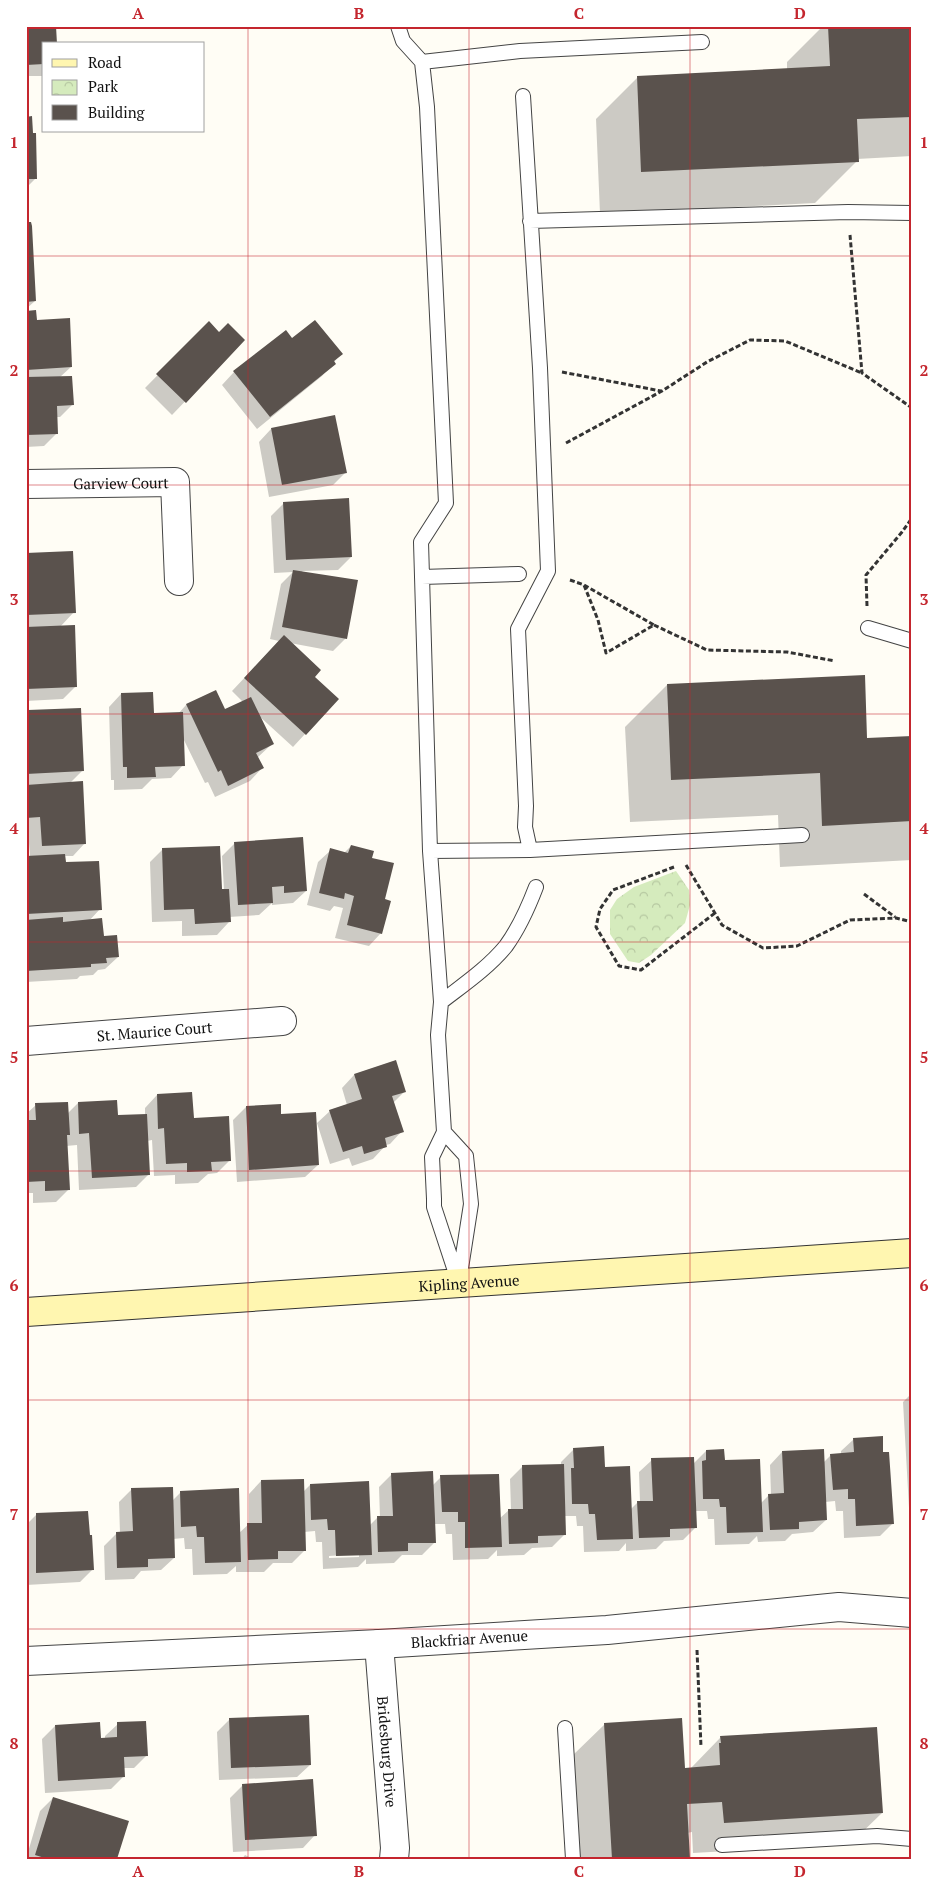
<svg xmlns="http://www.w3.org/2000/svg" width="938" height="1885" font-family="'PT Serif',serif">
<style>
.park{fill:url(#park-crowns)}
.shadow{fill:#0003;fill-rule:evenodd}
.building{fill:#5a524d}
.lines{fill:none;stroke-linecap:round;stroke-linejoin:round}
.service-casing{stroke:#444;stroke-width:16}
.minor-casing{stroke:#444;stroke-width:30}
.secondary-casing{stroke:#333;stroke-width:30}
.path{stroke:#333;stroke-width:3;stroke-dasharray:5 2.5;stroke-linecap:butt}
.service{stroke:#fff;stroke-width:14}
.minor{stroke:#fff;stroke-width:28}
.secondary{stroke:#fff6b0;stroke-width:28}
.grid{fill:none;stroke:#c4262e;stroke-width:1;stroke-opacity:0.55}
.labels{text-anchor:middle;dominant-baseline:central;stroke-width:5;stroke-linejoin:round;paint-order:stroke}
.street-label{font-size:15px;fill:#111;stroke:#fff}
.neatline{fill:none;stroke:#c4262e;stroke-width:2}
.grid-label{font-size:16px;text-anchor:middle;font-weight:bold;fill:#c4262e}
</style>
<defs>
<pattern id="park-crowns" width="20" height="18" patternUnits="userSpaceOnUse" patternTransform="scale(1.25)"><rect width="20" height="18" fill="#d5ebbd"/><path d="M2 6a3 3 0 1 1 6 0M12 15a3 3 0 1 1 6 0" fill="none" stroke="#b6c8a1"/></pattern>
</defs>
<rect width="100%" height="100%" fill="#fffdf5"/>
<path class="park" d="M676,871L689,890L690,905L685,923L651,955L639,963L628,961L610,934V910L617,899L634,887Z"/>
<path class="shadow" d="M26,26L44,44V76H26Z
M823,26H912V156L857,159V161L815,203L600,214L596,119L638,77L787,70V62Z
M26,118L36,178L26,188Z
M26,224L35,301L26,309Z
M26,312L36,321L71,367L60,377L72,405L60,417H56L57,433L44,446L26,447Z
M209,323L219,333L244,340L172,415L145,388Z
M292,339L341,354L322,376L257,429L222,385L234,372Z
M271,429L345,473L333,485L269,497L259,442Z
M284,503L351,557L338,570L302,571L346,638L333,651L290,643L313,677L305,734L293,747L258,715L272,744L257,758L262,768L250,781L215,797L208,782L205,783L182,736L183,765L171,778L152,779L142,789L114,790V780H111L109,707L121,694L153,714H178L186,705L215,692L224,711L243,702L232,691L279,641L270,639L281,584L293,572L274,573L271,516Z
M26,554L74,612L60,627L76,686L63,699L26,701Z
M667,685L866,739L912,737V860L780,867L778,815L630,822L625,727Z
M28,712L82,771L70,783L85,843L73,856H64V864L100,909L89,921L118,957L105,969L98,970L93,975L80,976L77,979L26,982V858L30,857L28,830H26V713Z
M235,843L306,891L293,903L272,905V903L259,915L229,917V922L217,935L182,936V921L152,922L150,862L162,850L221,890H224L222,856Z
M351,846L371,859L383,900L381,933L369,946L335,938L343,908L334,906L330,911L307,905L318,862L331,850L344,853Z
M354,1075L405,1091L393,1103L402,1131L390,1144L386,1145L373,1159L352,1166L349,1158L330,1164L317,1123L330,1111L347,1105L342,1088Z
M157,1095L192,1119L229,1161L217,1173L208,1174L198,1183L175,1184V1175L154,1176L152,1140L147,1141L149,1174L136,1187L79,1190L77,1145L66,1146L69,1189L56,1202L33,1203V1193H26V1114L36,1105L68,1113L78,1103L117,1116L145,1115V1108Z
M246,1107L280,1115L318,1165L305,1177L237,1182L233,1120Z
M909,1396H912V1507L909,1508L903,1402Z
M854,1439L882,1454L892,1524L880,1536L844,1538L843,1511H836L835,1501L825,1502L826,1520L813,1532L792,1534L785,1541L758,1542L757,1536L749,1544L715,1545L714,1519H708L707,1511H695V1528L683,1540L664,1541L656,1549L626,1551V1543L619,1551L584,1552L583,1526H577L576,1516H565V1534L552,1547L532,1548L524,1555L497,1556V1550L488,1559L453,1560L452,1534H446L445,1524H434L435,1542L422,1555H402L394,1563L366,1564V1559L358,1567L323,1569L322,1542H316L315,1531L304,1532L305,1550L292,1563H273L264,1572H236V1566L227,1574L193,1575L192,1549H185L184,1538L173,1539L174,1558L161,1570L141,1571L134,1579L105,1580L104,1546L117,1533H120L119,1502L132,1489L172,1501L181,1492L239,1533L249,1524V1494L261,1481L303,1492L310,1485L370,1525L377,1518H380L379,1487L392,1474L433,1485L441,1477L499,1519L509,1510H511L510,1479L523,1466L561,1465V1462L574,1449L603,1469L630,1510L638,1502H640L639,1472L652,1460L693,1464L706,1451L723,1462L761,1503L769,1495H771L770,1465L782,1452L823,1463L831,1455L841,1454V1451ZM359,1554V1557L329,1558V1556Z
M36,1515L93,1569L80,1582L26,1585V1525Z
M230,1719L310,1765L297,1777L219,1780L217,1732Z
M118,1724L147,1755L134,1768H124V1776L111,1789L45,1793L42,1739L55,1726L100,1739H105V1736Z
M605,1724L684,1769H690L721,1737L882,1813L850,1844L693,1853L692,1832L687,1833L689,1859H579L573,1755Z
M243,1785L315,1835L303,1848L233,1852L230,1798Z
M53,1798L116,1859H26L40,1811Z
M245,1855L253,1859H242Z"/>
<path class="building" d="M26,26H56L57,44H44V64L26,65Z
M828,26H912V117L857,119L859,162L641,172L637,76L830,66Z
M32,116L33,133H36L37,179H26V117Z
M26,222H31L32,226L36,301L26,302Z
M36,310L37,320L70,318L72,367L26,370V311Z
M315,320L343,354L334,361L336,364L270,417L233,371L286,330L292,338Z
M209,321L219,332L228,323L245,340L186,403L156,374Z
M72,376L74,405L57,406L58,434L26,435V377Z
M335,415L347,473L282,485L271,428Z
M349,498L352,557L286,560L283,502Z
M73,551L76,613L26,615V553Z
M293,570L358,580L347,639L282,627Z
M75,625L77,687L26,689V627Z
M284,635L321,670L315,677L339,699L306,735L244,678Z
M865,675L867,738L912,736V821L822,826L820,773L671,780L667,684Z
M216,690L225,709L251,697L274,744L256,753L264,768L228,786L221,770L218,772L186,704Z
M153,692L154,713L183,712L185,766L155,767L156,777L127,778V767H123L121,693Z
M81,708L84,771L26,774V742L29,741L28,710Z
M83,781L86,844L42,846L40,817L26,818V785Z
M303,837L307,891L284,893V886L272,887L273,903L238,905L234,842Z
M351,845L374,851L372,858L394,863L385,899L391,901L382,934L347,925L354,896L345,893L344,899L319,893L330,848L348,853Z
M220,846L222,889H229L231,922L195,924L194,909L164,910L162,848Z
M65,854L66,862L99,861L102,910L26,914V856Z
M63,917V922L102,918L104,936L117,935L119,957L106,958L107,963L91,964V967L26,971V920Z
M396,1060L406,1092L392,1096L404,1132L385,1138L387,1147L364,1154L362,1146L343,1152L329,1110L362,1099L354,1074Z
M192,1092L194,1118L229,1116L231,1161L211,1162L212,1171L187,1172V1163L166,1164L164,1128L158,1129L157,1094Z
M117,1100L118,1115L147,1114L150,1175L92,1178L89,1133L79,1134L78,1102Z
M68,1102L70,1135H67L70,1190L45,1191V1181L26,1182V1120H36L35,1103Z
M281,1104V1114L316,1112L319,1165L249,1170L246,1106Z
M909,1395H912V1425H910Z
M883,1436V1452H889L894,1524L856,1526L855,1499H848V1489L833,1490L830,1454L854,1452L853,1438Z
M604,1446L605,1467L630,1466L633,1539L597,1540L595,1514H589L588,1504H572L571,1468H574L573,1448Z
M724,1449L725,1460L760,1459L763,1532L727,1533L726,1507H720L719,1499H703L702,1461L706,1460V1450Z
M824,1449L827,1520L799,1522V1529L770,1530L768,1494L784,1493L782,1451Z
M694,1457L697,1528L670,1529V1537L639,1538L637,1501H653L651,1458Z
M564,1464L566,1535L538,1536V1543L509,1544L508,1509H523L522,1465Z
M433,1471L436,1543H408V1551L378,1552L377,1516H393L391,1473Z
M499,1474L502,1547L465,1548V1522H458V1512H442L440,1475Z
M304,1479L306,1551H278V1559L248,1560L247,1523H262L261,1480Z
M369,1481L372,1555L336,1556L335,1530H328L327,1519L311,1520L310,1484Z
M173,1487L175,1558L148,1559V1567L117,1568L116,1532L133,1531L131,1488Z
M239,1488L241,1562L205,1563L204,1537H197L196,1526L181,1527L180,1491Z
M88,1511L90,1535H92L94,1570L36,1573V1513Z
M309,1715L311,1765L231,1768L229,1718Z
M682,1718L685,1768L720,1765L719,1743H721L720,1736L877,1727L883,1813L724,1823L722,1802L687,1804L690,1859H612L604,1723Z
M146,1721L148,1756L124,1757L125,1777L58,1781L55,1725L100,1722L101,1738L117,1737V1722Z
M313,1779L317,1836L245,1840L242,1784Z
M53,1797L129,1821L117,1859H48L35,1855Z"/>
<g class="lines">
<defs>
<path id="service" d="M398,26L403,41L422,62L520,51L702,42
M422,62L427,107L446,503L421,542L430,851L441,1002L438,1035L444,1132L432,1157L434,1199V1207L459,1283
M523,96L540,368L548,571L518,629L526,806L525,827L530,850
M530,221L848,212L912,213
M422,577L519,574
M868,628L912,641
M430,851L530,850L802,835
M441,1002C463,985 488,968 506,946C519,928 528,908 536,887
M444,1132L466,1156L471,1204L459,1281
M565,1728L573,1859
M722,1845L877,1836L912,1839"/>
<g id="minor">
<path id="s1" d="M26,484L175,482L179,581"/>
<path id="s2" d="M26,1041L282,1021"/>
<path id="s3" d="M379,1644L395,1848L394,1859"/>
<path id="s4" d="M26,1661L379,1644L607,1630L839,1607L912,1613"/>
</g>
<g id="secondary">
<path id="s5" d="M26,1312L912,1253"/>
</g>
</defs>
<use href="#service" class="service-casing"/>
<use href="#minor" class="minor-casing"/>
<use href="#secondary" class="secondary-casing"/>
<path class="path" d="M850,235L862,373L912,408
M562,372L661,391
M566,443L662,391L707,362L750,340L785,341L862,373
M570,580L584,585L654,625L606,653L598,620L584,585
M867,606L866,575L902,532L912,518
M654,625L707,650L787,652L835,661
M686,865L722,925L763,948L797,946L850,920L896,918L912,922
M674,867L613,890L600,909L596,927L619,966L641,970L715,913
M864,894L895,917
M697,1650L701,1747"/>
<use href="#service" class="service"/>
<use href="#minor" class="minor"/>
<use href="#secondary" class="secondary"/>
</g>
<path class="grid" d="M248,26V1859M469,26V1859M690,26V1859M26,256H912M26,485H912M26,714H912M26,942H912M26,1171H912M26,1400H912M26,1629H912"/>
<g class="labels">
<g class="street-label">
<text stroke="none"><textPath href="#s1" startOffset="95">Garview Court</textPath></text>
<text stroke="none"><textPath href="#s2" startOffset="129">St. Maurice Court</textPath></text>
<text stroke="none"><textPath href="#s5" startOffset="444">Kipling Avenue</textPath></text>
<text stroke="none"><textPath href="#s4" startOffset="444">Blackfriar Avenue</textPath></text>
<text stroke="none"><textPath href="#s3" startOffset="108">Bridesburg Drive</textPath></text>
</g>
</g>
<rect width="938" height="1885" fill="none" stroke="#ffffff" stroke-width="55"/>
<rect x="42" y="42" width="162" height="90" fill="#ffffff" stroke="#a0a0a0"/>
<rect x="52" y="59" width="25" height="8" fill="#fff6b0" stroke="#a0a0a0"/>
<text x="88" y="68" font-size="15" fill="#111111">Road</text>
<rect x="52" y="80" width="25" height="15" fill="url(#park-crowns)" stroke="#a0a0a0"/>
<text x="88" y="92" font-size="15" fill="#111111">Park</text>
<rect x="52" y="105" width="25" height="15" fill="#5a524d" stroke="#a0a0a0"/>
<text x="88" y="118" font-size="15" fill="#111111">Building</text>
<rect x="28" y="28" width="882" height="1830" class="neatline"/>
<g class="grid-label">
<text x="138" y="19">A</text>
<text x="359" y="19">B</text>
<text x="579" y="19">C</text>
<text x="800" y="19">D</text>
<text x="14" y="148">1</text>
<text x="924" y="148">1</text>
<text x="14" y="376">2</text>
<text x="924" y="376">2</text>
<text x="14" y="605">3</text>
<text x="924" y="605">3</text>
<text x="14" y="834">4</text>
<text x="924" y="834">4</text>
<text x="14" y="1063">5</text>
<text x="924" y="1063">5</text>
<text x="14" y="1291">6</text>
<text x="924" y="1291">6</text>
<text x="14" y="1520">7</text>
<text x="924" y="1520">7</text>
<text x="14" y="1749">8</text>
<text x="924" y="1749">8</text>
<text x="138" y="1877">A</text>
<text x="359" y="1877">B</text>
<text x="579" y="1877">C</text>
<text x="800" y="1877">D</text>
</g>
</svg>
